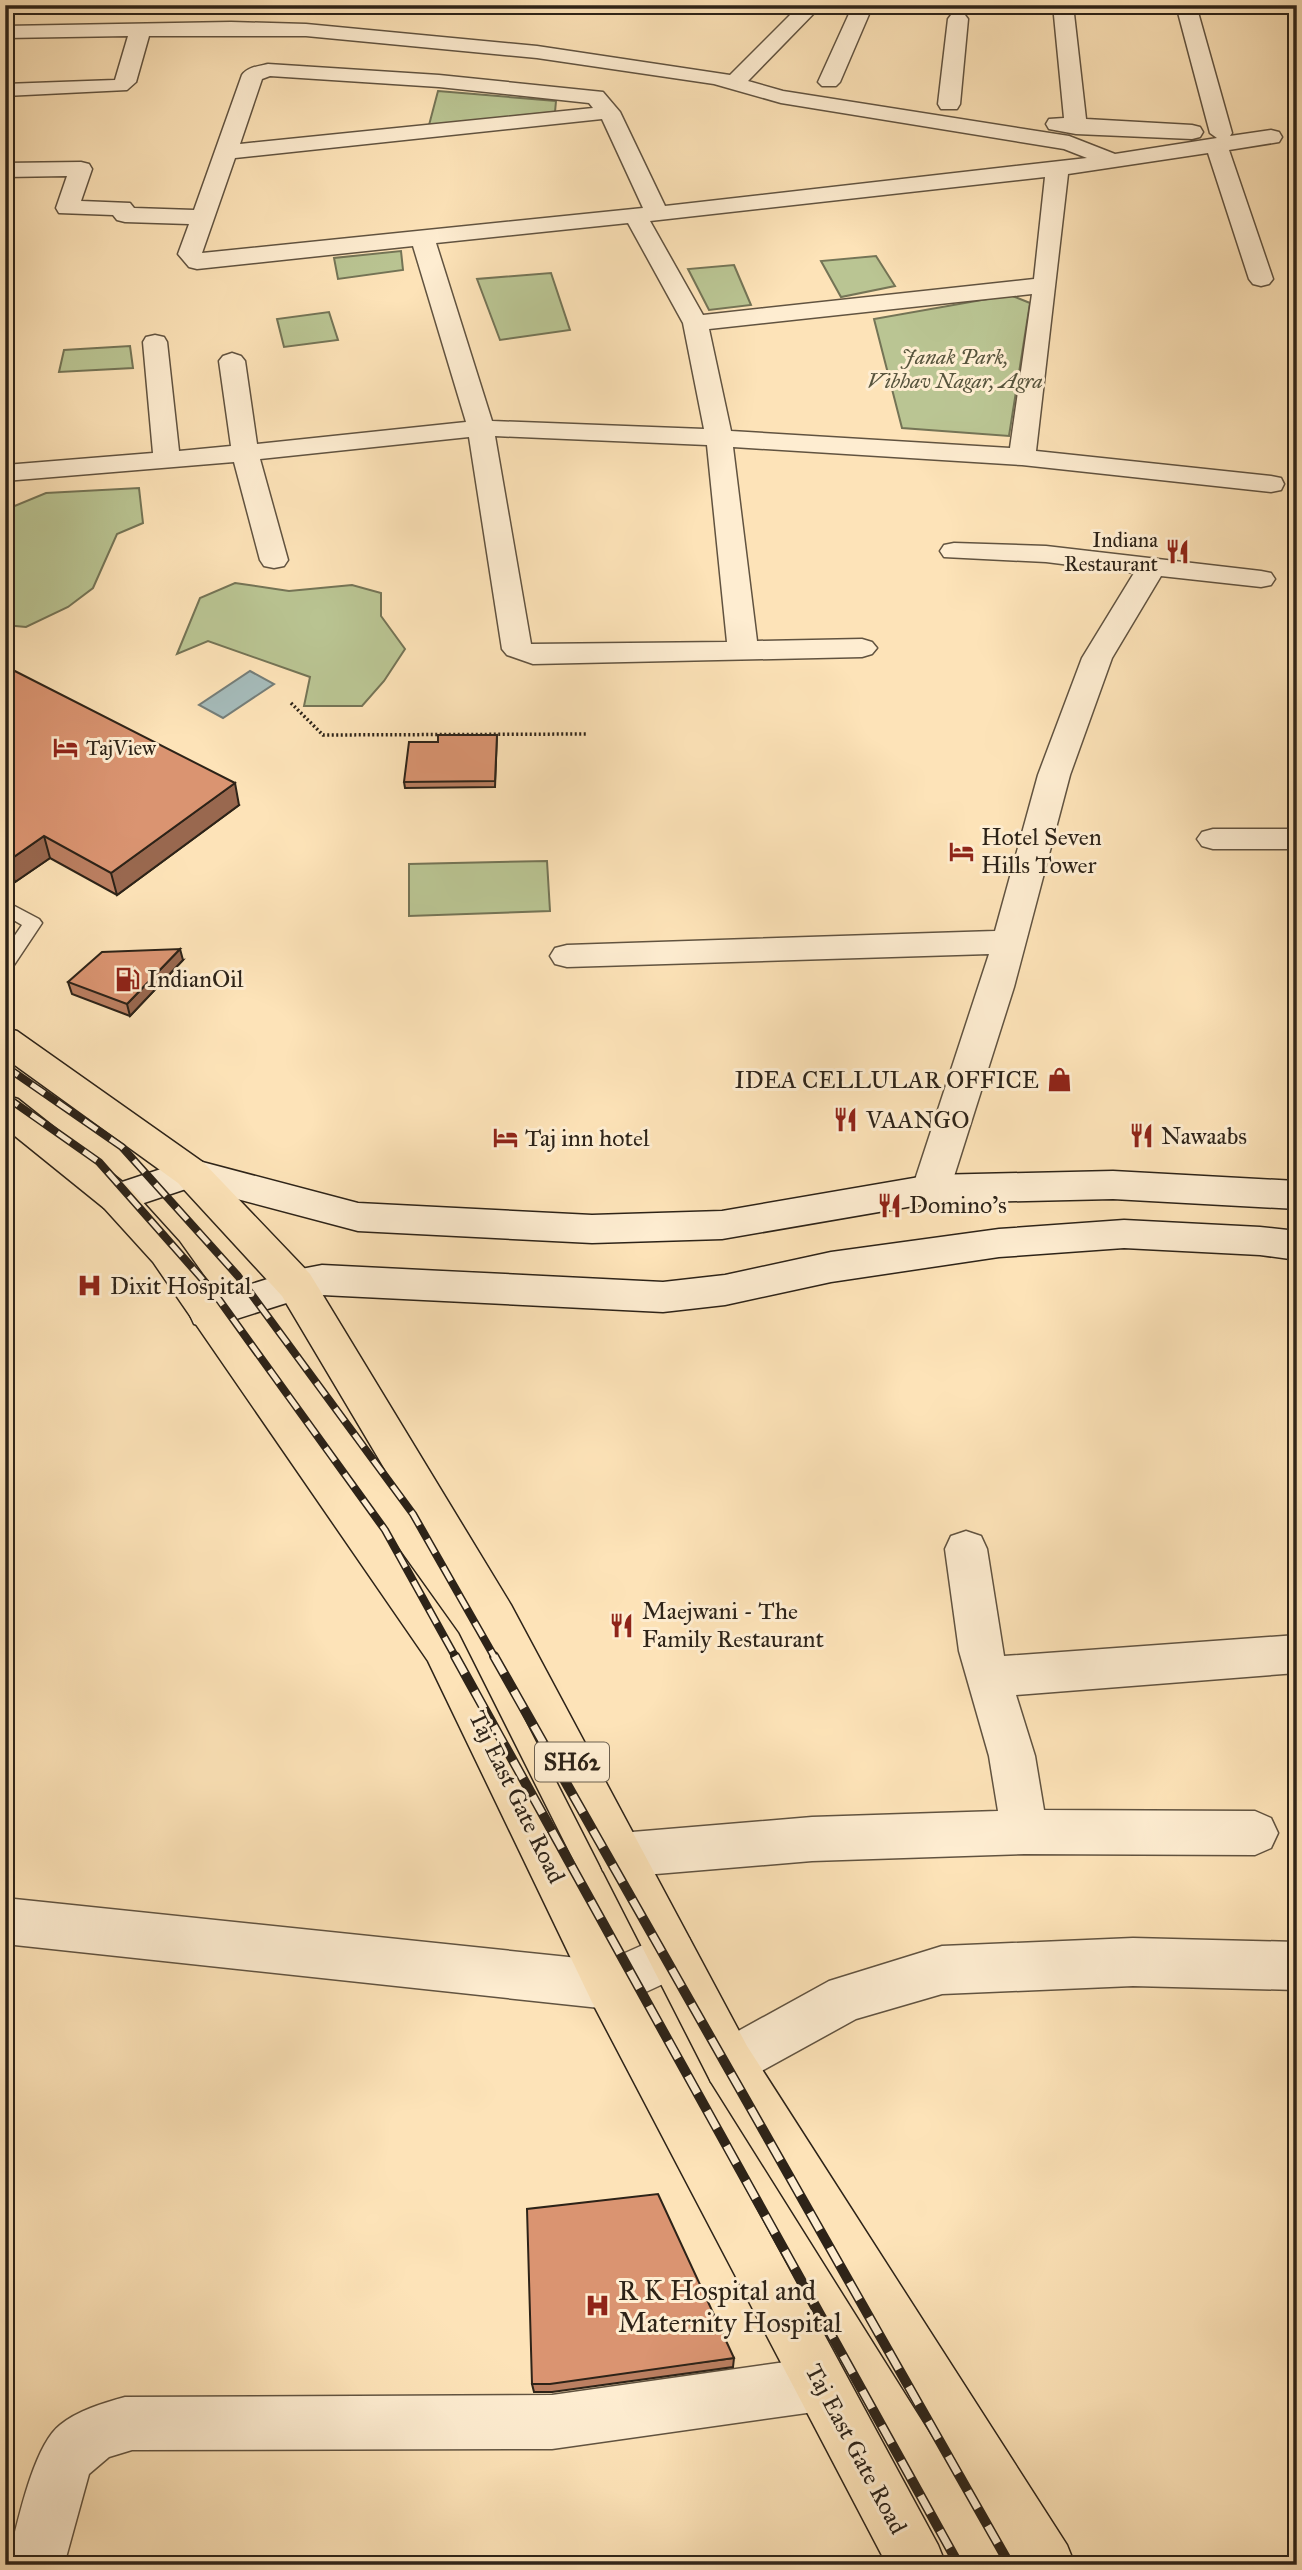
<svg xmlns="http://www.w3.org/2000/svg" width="1302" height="2570" font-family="'IM FELL Great Primer',serif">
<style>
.green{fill:#bac593;stroke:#747456;stroke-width:2}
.water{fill:#a5bbba;stroke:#757e79;stroke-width:2}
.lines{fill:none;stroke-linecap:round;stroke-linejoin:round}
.lane-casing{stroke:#615340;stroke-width:3}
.street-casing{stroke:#615340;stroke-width:3}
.secondary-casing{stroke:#2d2318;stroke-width:3}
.primary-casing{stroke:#2d2318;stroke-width:3}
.path{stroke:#2d2318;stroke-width:3.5;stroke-dasharray:2 2.5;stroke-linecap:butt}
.lane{fill:#feedd1;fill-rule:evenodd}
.street{fill:#feedd1;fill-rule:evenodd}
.secondary{fill:#feedd1;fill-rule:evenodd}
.primary{fill:#fde3b8;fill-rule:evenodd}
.rail-far1-casing{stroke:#2d2318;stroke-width:8}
.rail-casing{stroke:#2d2318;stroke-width:10}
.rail-far1{stroke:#feedd1;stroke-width:5;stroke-dasharray:16;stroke-linecap:butt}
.rail{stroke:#feedd1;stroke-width:7;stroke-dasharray:20;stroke-linecap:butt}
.wall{fill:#bb7f61;stroke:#2d2318;stroke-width:2}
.shaded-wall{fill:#99684f;stroke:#2d2318;stroke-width:2}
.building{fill:#da9471;stroke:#2d2318;stroke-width:2}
.labels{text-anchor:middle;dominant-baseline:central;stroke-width:6;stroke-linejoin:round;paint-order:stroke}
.far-park-label{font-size:21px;font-style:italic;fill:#57543d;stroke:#feedd1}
.far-poi-label{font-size:21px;fill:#2d2318;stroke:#feedd1;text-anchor:end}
.shield{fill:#feedd1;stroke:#6c6050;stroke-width:2}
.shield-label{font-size:23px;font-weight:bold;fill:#2d2318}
.poi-label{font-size:24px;fill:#2d2318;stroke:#feedd1;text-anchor:start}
.street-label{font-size:24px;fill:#2d2318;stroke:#feedd1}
.near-poi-label{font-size:28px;fill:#2d2318;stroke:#feedd1;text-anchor:start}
</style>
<rect width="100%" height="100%" fill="#fde3b8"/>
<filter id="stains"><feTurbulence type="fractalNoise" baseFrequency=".00286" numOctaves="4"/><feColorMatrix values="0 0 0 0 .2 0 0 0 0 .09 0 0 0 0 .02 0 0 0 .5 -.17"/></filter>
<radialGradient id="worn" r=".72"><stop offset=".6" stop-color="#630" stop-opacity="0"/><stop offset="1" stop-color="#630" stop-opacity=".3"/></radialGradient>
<path class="green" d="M438,91L556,101L555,112L429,125Z
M401,251L403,270L338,279L334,258Z
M876,256L895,286L841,297L821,261Z
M734,265L751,305L709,310L688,269Z
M551,273L570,330L500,340L477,279Z
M1010,295L1030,303L1009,436L902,428L874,319Z
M329,312L338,340L284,347L277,319Z
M130,346L133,368L59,372L64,350Z
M139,488L143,523L117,534L93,588L68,607L26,627L5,625V510L46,493Z
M235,583L289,591L352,585L381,593V616L405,649L384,681L362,706H304L310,677L208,641L177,654L200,598Z
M547,861L550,911L409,916V864Z"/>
<path class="water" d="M250,671L274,684L223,718L199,705Z"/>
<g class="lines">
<defs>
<path id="lane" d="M5,901L39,919L42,923L12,968L5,970V950L22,925L5,915Z"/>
<path id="street" d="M800,5H822L748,81L783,91L1069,136L1115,154L1217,138L1210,133L1176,5H1196L1232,133L1230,136L1271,130L1279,132L1282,137L1279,142L1229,150L1273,279L1269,284L1261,286L1253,284L1249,279L1208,153L1068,174L1036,451L1271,476L1281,478L1284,484L1281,490L1271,492L1022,465L733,447L757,641L862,639L872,642L877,648L872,654L862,657L533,664L507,655L502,649L469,437L260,459L288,560L284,566L274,568L264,566L260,560L234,462L5,481V465L153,453L143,342L146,337L155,335L164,337L167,342L179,451L231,446L219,361L223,356L232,353L241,356L245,361L257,444L466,422L413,246L197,269L189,267L178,254L189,224L125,222L117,220L113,215L59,213L56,208L67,176L5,177V163L81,162L89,164L92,169L81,201L130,203L134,208L194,210L242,75C248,67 259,66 268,64L439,75L603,92L620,112L665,206L1087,158L1064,149L781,103L714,84L537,58L306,36H149L136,82L127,90L5,96V84L115,80L128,36L5,38V26L231,22L306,24L537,46L730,75ZM270,76L439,87L589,103L593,108L240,144L262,79ZM602,119L643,208L202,253L235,158ZM1045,177L1034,279L703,315L650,221ZM628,223L683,323L704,429L492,421L436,243ZM1032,294L1010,448L731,431L709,329ZM495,436L707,445L727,642L531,644Z
M853,5H873L840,82L836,86H822L818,82Z
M1053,5H1073L1086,119L1192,125L1200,127L1203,132L1200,137L1192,139L1076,134L1049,129L1046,124L1049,119L1064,118Z
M958,13L965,15L968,19L960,104L957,109H941L938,104L948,19L951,15Z
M954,543L1046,546L1261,571L1271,573L1275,579L1271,585L1261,587L1161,576L1112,658L1070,775L1014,987L950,1189L944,1199L931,1203L918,1199L912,1189L989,954L567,967L555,964L550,956L555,948L567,945L995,931L1038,775L1082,658L1134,573L1046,562L944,557L940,551L944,545Z
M1213,829H1297V849H1213L1202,846L1197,839L1202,832Z
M966,1531L981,1536L987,1549L1004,1656L1297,1635V1673L1016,1695L1035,1756L1044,1810L1255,1811L1271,1818L1278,1833L1271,1848L1255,1855L1024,1854L812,1861L620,1877L603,1871L597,1855L603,1839L620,1833L812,1817L998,1811L989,1756L959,1651L945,1549L951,1536Z
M5,1898L607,1961L672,1932L689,1938L696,1955L689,1972L609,2009L5,1944Z
M1133,1938L1297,1942V1990L1133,1986L942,1994L856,2019L729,2089L711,2082L704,2064L711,2046L829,1981L942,1946Z
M821,2357L840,2365L848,2384L840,2403L821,2411L552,2449L132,2450L109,2457L89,2474L64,2565H7C16,2530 32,2447 60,2425C77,2411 103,2403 125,2397L552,2395Z"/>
<path id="secondary" d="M191,1159L358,1203L592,1215L722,1211L931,1175L1113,1171L1297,1181V1209L1113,1199L931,1203L722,1239L592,1243L358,1231L192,1187L117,1212L104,1208L98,1198L104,1188Z
M1124,1220L1260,1227L1297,1231V1260L1260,1255L1124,1248L999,1257L831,1282L725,1305L663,1312L322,1295L296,1300L208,1328L194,1324L189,1313L194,1302L296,1270L322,1265L663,1282L725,1275L831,1252L999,1229Z"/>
<path id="primary" d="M5,1028L17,1031L204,1163L310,1274L511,1605L747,2046L1067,2545L1075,2565H1014L711,2082L481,1631L282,1296L178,1183L5,1058Z
M5,1095L18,1099L130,1188L179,1242L458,1633L626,1968L938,2545L946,2565H887L592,2002L428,1661L153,1262L104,1208L5,1128Z"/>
</defs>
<use href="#lane" class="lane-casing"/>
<use href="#street" class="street-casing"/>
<use href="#secondary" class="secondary-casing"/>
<use href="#primary" class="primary-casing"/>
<path class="path" d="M291,703L323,735L586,734"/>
<use href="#lane" class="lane"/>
<use href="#street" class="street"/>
<use href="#secondary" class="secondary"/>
<use href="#primary" class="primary"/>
<defs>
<path id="rail-far1" d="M5,1066L122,1147L238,1276L413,1514L495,1658
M5,1096L99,1162L212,1290L385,1530L456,1658"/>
<path id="rail" d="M455,1656L959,2565
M494,1656L1010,2565"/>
</defs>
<use href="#rail-far1" class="rail-far1-casing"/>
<use href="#rail" class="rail-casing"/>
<use href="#rail-far1" class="rail-far1"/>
<use href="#rail" class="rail"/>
</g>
<path class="wall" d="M5,666L239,805L117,895L50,858L15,882L5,877Z
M497,735L495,787L405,788L404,782L438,742Z
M183,960L130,1016L72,994L68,982Z
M734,2358L733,2367L552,2392H534L532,2384Z"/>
<path class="shaded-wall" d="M235,783L239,805L117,895L111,873Z
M44,836L50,858L15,882L8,861Z
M180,949L183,960L130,1016L127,1004Z"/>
<path class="building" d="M5,666L235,783L111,873L44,836L8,861L5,859Z
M438,735H497L495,781L404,782L409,742H438Z
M180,949L127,1004L68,982L102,952Z
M658,2194L734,2358L550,2384H532L527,2209Z"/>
<defs>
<symbol id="restaurant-bare" viewBox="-9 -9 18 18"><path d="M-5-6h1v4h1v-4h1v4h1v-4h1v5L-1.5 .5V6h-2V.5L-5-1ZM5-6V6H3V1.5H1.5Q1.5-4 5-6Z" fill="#8f2418" stroke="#feedd1" stroke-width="2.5" paint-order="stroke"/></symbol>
<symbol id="hotel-bare" viewBox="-9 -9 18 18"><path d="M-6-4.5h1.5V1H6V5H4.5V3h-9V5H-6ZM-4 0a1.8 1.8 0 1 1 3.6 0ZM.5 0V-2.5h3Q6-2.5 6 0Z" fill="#8f2418" stroke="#feedd1" stroke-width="2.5" paint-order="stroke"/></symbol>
<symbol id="fuel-bare" viewBox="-9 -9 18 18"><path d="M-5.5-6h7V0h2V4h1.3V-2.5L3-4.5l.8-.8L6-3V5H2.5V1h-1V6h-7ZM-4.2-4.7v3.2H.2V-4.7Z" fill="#8f2418" stroke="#feedd1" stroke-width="2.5" paint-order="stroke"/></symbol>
<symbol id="shop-bare" viewBox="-9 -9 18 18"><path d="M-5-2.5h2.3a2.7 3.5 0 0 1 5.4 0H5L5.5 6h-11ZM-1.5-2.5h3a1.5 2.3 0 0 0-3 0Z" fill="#8f2418" stroke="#feedd1" stroke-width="2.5" paint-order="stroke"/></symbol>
<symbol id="hospital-bare" viewBox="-9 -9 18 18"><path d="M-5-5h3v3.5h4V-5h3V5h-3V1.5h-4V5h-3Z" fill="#8f2418" stroke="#feedd1" stroke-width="2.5" paint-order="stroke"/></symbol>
</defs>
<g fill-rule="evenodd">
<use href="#restaurant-bare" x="1160" y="534" width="35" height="35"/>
<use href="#hotel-bare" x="48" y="730" width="35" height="35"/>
<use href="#hotel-bare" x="944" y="834" width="35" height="35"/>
<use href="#fuel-bare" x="110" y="962" width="35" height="35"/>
<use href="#shop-bare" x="1042" y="1062" width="35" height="35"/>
<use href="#restaurant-bare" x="828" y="1102" width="35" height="35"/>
<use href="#restaurant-bare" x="1124" y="1118" width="35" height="35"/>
<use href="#hotel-bare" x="488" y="1120" width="35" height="35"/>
<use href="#restaurant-bare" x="872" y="1188" width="35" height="35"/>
<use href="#hospital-bare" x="72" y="1268" width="35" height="35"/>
<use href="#restaurant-bare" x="604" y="1608" width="35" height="35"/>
<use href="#hospital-bare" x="580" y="2288" width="35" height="35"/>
</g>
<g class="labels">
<g class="far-park-label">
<text x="955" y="357">Janak Park,<tspan x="955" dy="24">Vibhav Nagar, Agra</tspan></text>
</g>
<g class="far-poi-label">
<text x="1158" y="540">Indiana<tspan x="1158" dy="24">Restaurant</tspan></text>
<text x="86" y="748" text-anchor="start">TajView</text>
</g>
<rect class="shield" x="535" y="1742.5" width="74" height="39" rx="5"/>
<g class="shield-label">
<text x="572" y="1762">SH62</text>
</g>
<g class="poi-label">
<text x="981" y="837">Hotel Seven<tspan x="981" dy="28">Hills Tower</tspan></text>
<text x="147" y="979">IndianOil</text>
<text x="1039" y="1080" text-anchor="end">IDEA CELLULAR OFFICE</text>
<text x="866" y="1120">VAANGO</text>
<text x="1161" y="1136">Nawaabs</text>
<text x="525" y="1138">Taj inn hotel</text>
<text x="909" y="1205">Domino's</text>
<text x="110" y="1286">Dixit Hospital</text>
<text x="642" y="1611">Maejwani - The<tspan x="642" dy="28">Family Restaurant</tspan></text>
</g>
<g class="street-label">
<text transform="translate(517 1797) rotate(64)">Taj East Gate Road</text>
<text transform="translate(856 2449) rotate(62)">Taj East Gate Road</text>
</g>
<g class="near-poi-label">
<text x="618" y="2290">R K Hospital and<tspan x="618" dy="32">Maternity Hospital</tspan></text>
</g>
</g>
<rect width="1302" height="2570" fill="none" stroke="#fde3b8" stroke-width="28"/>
<rect x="7" y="7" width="1288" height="2556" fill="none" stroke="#2d2318" stroke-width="3.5"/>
<rect x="14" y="14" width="1274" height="2542" fill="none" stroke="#2d2318" stroke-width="2"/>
<rect width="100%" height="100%" filter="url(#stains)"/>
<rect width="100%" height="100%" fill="url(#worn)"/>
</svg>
